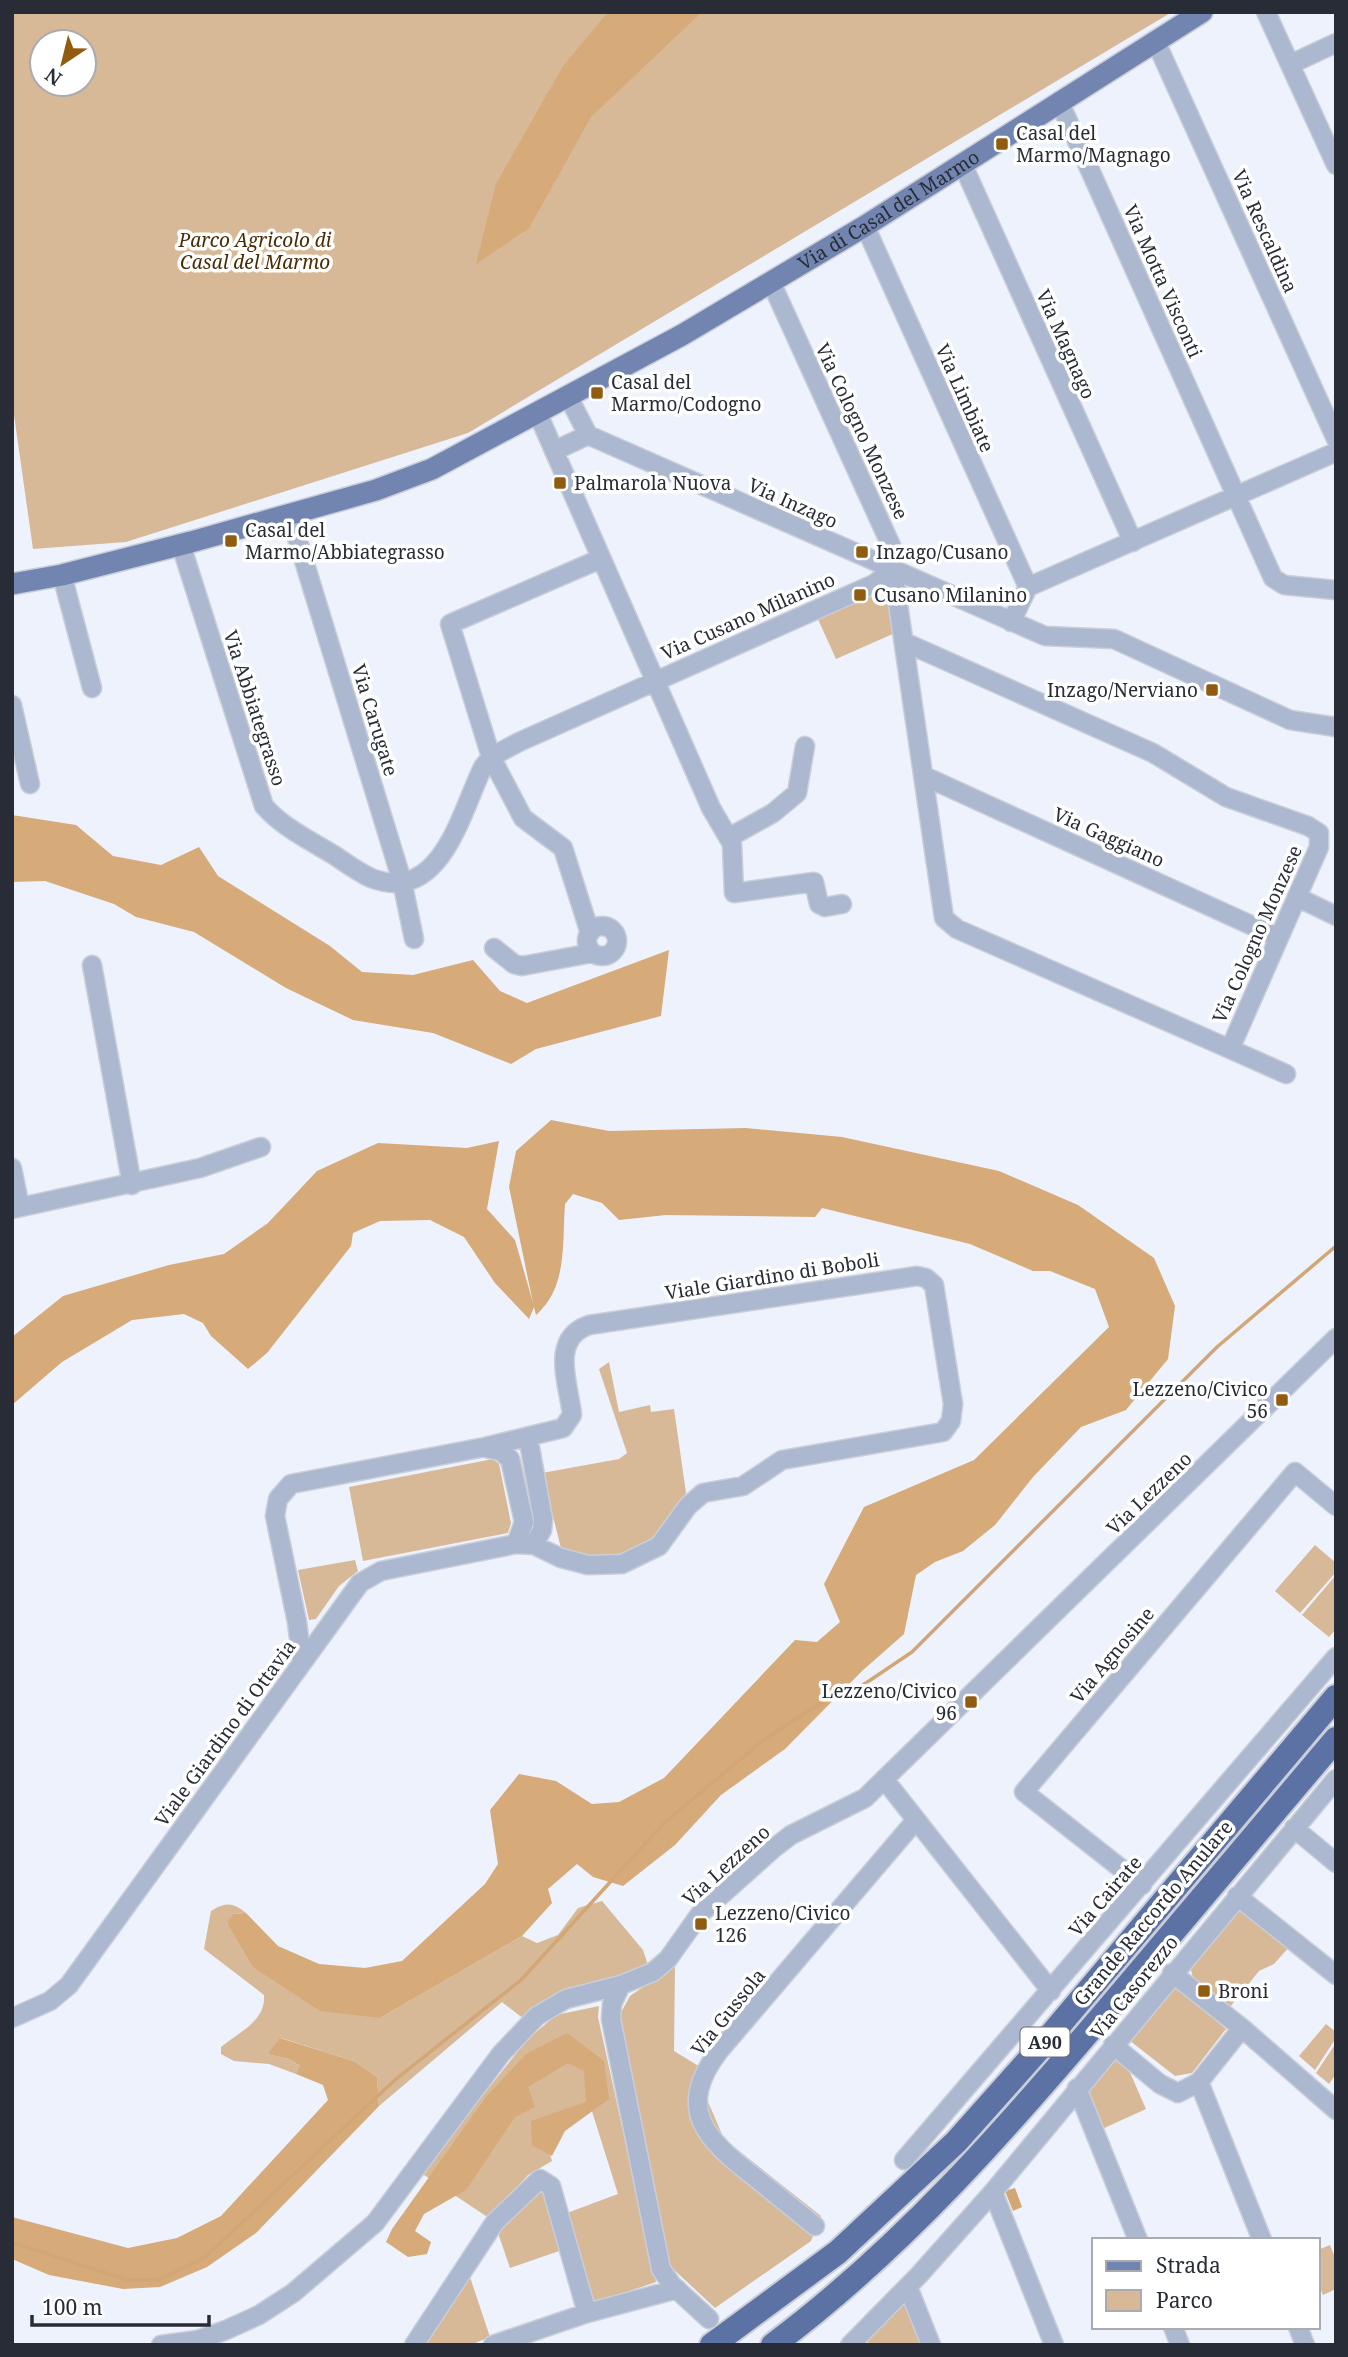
<svg xmlns="http://www.w3.org/2000/svg" width="1348" height="2357" font-family="'Noto Serif',serif">
<style>
.green{fill:#d8b997;fill-rule:evenodd}
.forest{fill:#d6aa79}
.water{fill:#d2a675}
.lines{fill:none;stroke-linecap:round;stroke-linejoin:round}
.stream{stroke:#d2a675;stroke-width:3.5}
.minor-casing{stroke:#c9ced9;stroke-width:21}
.major-casing{stroke:#c9ced9;stroke-width:24}
.highway-casing{stroke:#c9ced9;stroke-width:28}
.minor{stroke:#acb7d0;stroke-width:18}
.major{stroke:#7284b0;stroke-width:21}
.highway{stroke:#5d72a4;stroke-width:24}
.poi-dot{fill:#915c0f;stroke:#fff;stroke-width:2.5}
.labels{text-anchor:middle;dominant-baseline:central;stroke-width:7;stroke-linejoin:round;paint-order:stroke}
.shield{fill:#fff;stroke:#686b72;stroke-width:2}
.shield-label{font-size:18px;font-weight:bold;fill:#272c36}
.poi-label{font-size:19px;fill:#272c36;stroke:#fff;text-anchor:start}
.street-label{font-size:19px;fill:#272c36;stroke:#fff}
.park-label{font-size:19px;font-style:italic;fill:#492c03;stroke:#fff}
</style>
<rect width="100%" height="100%" fill="#edf2fd"/>
<path class="green" d="M12,12H1172L468,433L126,542L33,549L12,401ZM42,42H84V84H42Z
M868,593L889,605L895,633L836,659L817,617Z
M609,1362L619,1412L650,1405L651,1412L674,1409L686,1493C676,1510 666,1529 651,1542C628,1560 585,1562 561,1548L542,1473L619,1459L627,1453L599,1369Z
M493,1459L499,1464L511,1523L508,1533L363,1561L349,1487Z
M1315,1545L1336,1563V1572L1300,1613L1275,1591Z
M355,1560L358,1571L339,1586L316,1619L309,1620L298,1570Z
M1336,1575V1629L1329,1637L1302,1615Z
M602,1901L643,1950L649,1968L524,2019L502,2002L379,2106L377,2077L354,2061L281,2038L267,2054L289,2059L301,2067L296,2074L269,2064L234,2061L221,2054V2047C239,2032 266,2021 264,1995L204,1949L211,1911C225,1902 233,1902 246,1913L233,1914L227,1924L380,2018L522,1936L537,1943L558,1935L578,1908Z
M1239,1904L1290,1946L1274,1964L1259,1971L1230,2007L1193,1978L1190,1966Z
M675,1965L674,2051L710,2073L706,2097L724,2139L821,2216L811,2241L715,2308L670,2266L619,2016L630,1996Z
M1174,1985L1226,2029L1192,2073L1175,2076L1129,2040Z
M599,2006L598,2017L656,2282L595,2303L567,2213L618,2194L590,2105L541,2123L552,2161L528,2175L489,2218L421,2173L527,2040L556,2015Z
M1326,2024L1336,2032V2038L1315,2070L1299,2056Z
M1336,2043V2074L1329,2084L1316,2073Z
M1116,2056L1128,2068L1146,2109L1102,2129L1087,2093Z
M544,2185L562,2250L510,2268L497,2230Z
M1330,2245L1336,2260V2289L1323,2295L1318,2283V2250Z
M469,2274L490,2337L470,2345H425Z
M905,2302L922,2345H869L867,2340Z"/>
<path class="forest" d="M608,12H702L591,117L529,228L476,264L496,184L563,66Z
M12,815L76,825L113,856L161,865L199,847L218,876L330,946L362,972L413,975L473,960L500,991L527,1003L669,950L661,1016L536,1049L511,1064L433,1033L353,1020L286,988L194,932L136,917L114,904L45,881L12,882Z
M551,1120L609,1131L746,1128L842,1137L999,1171L1078,1205L1154,1258L1175,1306L1168,1359L1126,1410L1081,1427L1033,1477L995,1525L963,1551L935,1562L916,1575L904,1634L862,1671L785,1749L721,1795L675,1845L623,1886L593,1877L577,1864L548,1889L552,1903L522,1936L380,2018L320,2011L253,1967L227,1923L233,1914L246,1913L278,1946L319,1964L365,1968L402,1961L485,1884L498,1864L490,1810L519,1774L556,1781L592,1804L619,1802L664,1778L795,1640L817,1642L840,1622L824,1584L864,1507L974,1460L1109,1327L1095,1289L1050,1271H1033L970,1244L822,1208L815,1217L666,1215L619,1220L602,1203L573,1194L565,1204C562,1243 568,1287 536,1315L534,1307L529,1319L495,1283L464,1237L430,1220L380,1221L353,1233L351,1246L267,1353L248,1369L211,1336L203,1323L184,1314L132,1320L62,1362L12,1405V1337L63,1296L169,1265L224,1254L268,1223L317,1171L378,1143L467,1148L499,1141L487,1209L515,1240L533,1303L509,1187L516,1151Z
M567,2033L604,2061L609,2099L565,2131L552,2156L532,2145L531,2121L586,2102L584,2071L568,2063L528,2087L535,2107L515,2117L466,2190L424,2214L415,2231L431,2242L427,2254L408,2257L386,2242L392,2229L486,2097L526,2054Z
M280,2038L354,2061L377,2077L379,2106L256,2233L207,2267L160,2287L123,2289L49,2275L12,2259V2217L128,2248L177,2238L221,2216L328,2100L323,2085L296,2074L300,2066L289,2059L267,2054Z"/>
<path class="water" d="M1015,2188L1022,2207L1013,2211L1005,2191Z"/>
<g class="lines">
<path class="stream" d="M12,2242L127,2280H158L204,2258L396,2079L521,1980L664,1823L765,1739L824,1701L866,1683L912,1652L1217,1347L1336,1246"/>
<defs>
<path id="minor" d="M1266,12L1336,165
M1155,40L1336,439
M1291,64L1336,43
M1059,101L1273,578L1284,585L1336,590
M962,163L1133,542
M865,226L1028,587
M771,282L894,552L893,570L944,918L957,929L1230,1049L1319,847V833L1308,826L1226,797L1153,753L904,642
M569,398L588,435
M538,414L711,808L732,844L734,893L814,882L819,904L825,907L842,904
M588,435L1045,636L1114,639L1290,720L1336,727
M554,451L588,435
M290,515L402,881L414,939
M181,545L264,806C282,827 311,841 334,855C346,863 358,872 371,878C441,905 461,812 483,767L491,757L519,742L874,584L893,570
M62,575L92,688
M1011,622L1028,587L1336,452
M12,705L30,784
M924,776L1277,937
M730,837L773,813L797,793L805,746
M1297,897L1336,916
M587 941a15 15 0 1 1 30 0a15 15 0 1 1-30 0Z
M590,933L563,848L523,818L491,757L450,624L600,559
M494,948L514,964L522,966L592,953
M92,965L132,1185
M1230,1049L1286,1074
M12,1168L20,1207
M12,1209L200,1168L261,1147
M528,1437L543,1519L542,1530L534,1545
M302,1662L297,1622L275,1516L278,1499L291,1484L485,1447L563,1428L572,1415C569,1384 549,1339 589,1325L917,1276L926,1278L934,1285L953,1404L951,1421L943,1432L782,1460L743,1486L703,1493L688,1506L659,1546L622,1564L588,1565L561,1558L534,1545L516,1544
M884,1779L1051,1991
M1294,1828L1336,1863
M1142,1885L1024,1792L1295,1472L1336,1506
M1237,1896L1336,1975
M1172,1973L1242,2028L1336,2110
M621,1985L612,2004L611,2019L661,2269L672,2285L709,2319
M12,2018L50,2001L69,1985L360,1583L381,1571L516,1544L524,1522L510,1459L500,1451L486,1448
M1113,2045L1160,2084L1178,2093L1199,2082L1242,2028
M1199,2082L1262,2240
M1077,2088L1138,2240
M904,2160L1336,1657
M993,2192L1054,2345
M815,2226C794,2209 773,2192 752,2175C706,2139 675,2109 719,2051L916,1820
M908,2287L931,2345
M1173,2327L1180,2345
M1298,2327L1305,2345
M161,2345L198,2340L226,2330L259,2315L293,2293L375,2223L501,2054L537,2016L566,1999L621,1985L653,1972L668,1959L700,1914L774,1848L791,1835L865,1798L1336,1338
M414,2345L495,2222L540,2179L551,2186L587,2313
M493,2345L587,2313L677,2289
M850,2345L919,2275L993,2192L1336,1779"/>
<g id="major">
<path id="s1" d="M12,584L62,575L191,542L376,490L432,469L682,335L865,226L1202,12"/>
</g>
<path id="highway" d="M712,2345L838,2252L956,2142L1045,2042L1336,1697
M773,2345C904,2247 1008,2127 1113,2003C1187,1915 1261,1827 1336,1739"/>
</defs>
<use href="#minor" class="minor-casing"/>
<use href="#major" class="major-casing"/>
<use href="#highway" class="highway-casing"/>
<use href="#minor" class="minor"/>
<use href="#major" class="major"/>
<use href="#highway" class="highway"/>
</g>
<g class="poi-dot">
<rect x="995" y="137" width="14" height="14" rx="3.5"/>
<rect x="590" y="386" width="14" height="14" rx="3.5"/>
<rect x="553" y="476" width="14" height="14" rx="3.5"/>
<rect x="224" y="534" width="14" height="14" rx="3.5"/>
<rect x="855" y="545" width="14" height="14" rx="3.5"/>
<rect x="853" y="588" width="14" height="14" rx="3.5"/>
<rect x="1205" y="683" width="14" height="14" rx="3.5"/>
<rect x="1275" y="1393" width="14" height="14" rx="3.5"/>
<rect x="964" y="1695" width="14" height="14" rx="3.5"/>
<rect x="694" y="1917" width="14" height="14" rx="3.5"/>
<rect x="1197" y="1984" width="14" height="14" rx="3.5"/>
</g>
<g class="labels">
<rect class="shield" x="1020.5" y="2027.5" width="49" height="29" rx="5"/>
<g class="shield-label">
<text x="1045" y="2042">A90</text>
</g>
<g class="poi-label">
<text x="1016" y="133">Casal del<tspan x="1016" dy="22">Marmo/Magnago</tspan></text>
<text x="611" y="382">Casal del<tspan x="611" dy="22">Marmo/Codogno</tspan></text>
<text x="574" y="483">Palmarola Nuova</text>
<text x="245" y="530">Casal del<tspan x="245" dy="22">Marmo/Abbiategrasso</tspan></text>
<text x="876" y="552">Inzago/Cusano</text>
<text x="874" y="595">Cusano Milanino</text>
<text x="1198" y="690" text-anchor="end">Inzago/Nerviano</text>
<text x="1268" y="1389" text-anchor="end">Lezzeno/Civico<tspan x="1268" dy="22">56</tspan></text>
<text x="957" y="1691" text-anchor="end">Lezzeno/Civico<tspan x="957" dy="22">96</tspan></text>
<text x="715" y="1913">Lezzeno/Civico<tspan x="715" dy="22">126</tspan></text>
<text x="1218" y="1991">Broni</text>
</g>
<g class="street-label">
<text stroke="none"><textPath href="#s1" startOffset="961">Via di Casal del Marmo</textPath></text>
<text transform="translate(1265 231) rotate(66)">Via Rescaldina</text>
<text transform="translate(1163 281) rotate(66)">Via Motta Visconti</text>
<text transform="translate(1066 344) rotate(66)">Via Magnago</text>
<text transform="translate(965 398) rotate(66)">Via Limbiate</text>
<text transform="translate(862 431) rotate(65)">Via Cologno Monzese</text>
<text transform="translate(793 503) rotate(24)">Via Inzago</text>
<text transform="translate(748 616) rotate(-24)">Via Cusano Milanino</text>
<text transform="translate(255 708) rotate(72)">Via Abbiategrasso</text>
<text transform="translate(375 720) rotate(73)">Via Carugate</text>
<text transform="translate(1109 837) rotate(24)">Via Gaggiano</text>
<text transform="translate(1257 934) rotate(-66)">Via Cologno Monzese</text>
<text transform="translate(772 1276) rotate(-9)">Viale Giardino di Boboli</text>
<text transform="translate(1149 1493) rotate(-44)">Via Lezzeno</text>
<text transform="translate(1112 1655) rotate(-50)">Via Agnosine</text>
<text transform="translate(225 1733) rotate(-54)">Viale Giardino di Ottavia</text>
<text transform="translate(726 1865) rotate(-42)">Via Lezzeno</text>
<text transform="translate(1105 1896) rotate(-49)">Via Cairate</text>
<text transform="translate(1153 1913) rotate(-50)">Grande Raccordo Anulare</text>
<text transform="translate(1134 1987) rotate(-51)">Via Casorezzo</text>
<text transform="translate(728 2012) rotate(-51)">Via Gussola</text>
</g>
<g class="park-label">
<text x="255" y="240">Parco Agricolo di<tspan x="255" dy="22">Casal del Marmo</tspan></text>
</g>
</g>
<rect width="1348" height="2357" fill="none" stroke="#272c36" stroke-width="28"/>
<rect x="1092" y="2238" width="228" height="91" fill="#ffffff" stroke="#a9abaf" stroke-width="2"/>
<rect x="1106" y="2261" width="35" height="10" fill="#7284b0" stroke="#a9abaf" stroke-width="2"/>
<text x="1156" y="2273" font-size="21" fill="#272c36">Strada</text>
<rect x="1106" y="2290" width="35" height="21" fill="#d8b997" stroke="#a9abaf" stroke-width="2"/>
<text x="1156" y="2308" font-size="21" fill="#272c36">Parco</text>
<g transform="translate(63 63) rotate(215)"><circle r="33" fill="#ffffff" stroke="#a9abaf" stroke-width="2"/>
<path d="M0-5L12 26L0 18L-12 26Z" fill="#915c0f"/>
<text y="-10" font-size="19" font-weight="bold" text-anchor="middle" fill="#272c36">N</text>
</g>
<path d="M32 2315v10h177v-10" fill="none" stroke="#272c36" stroke-width="3.5"/>
<text x="42" y="2315" font-size="21" fill="#272c36" stroke="#ffffff" stroke-width="5" paint-order="stroke">100 m</text>
</svg>
